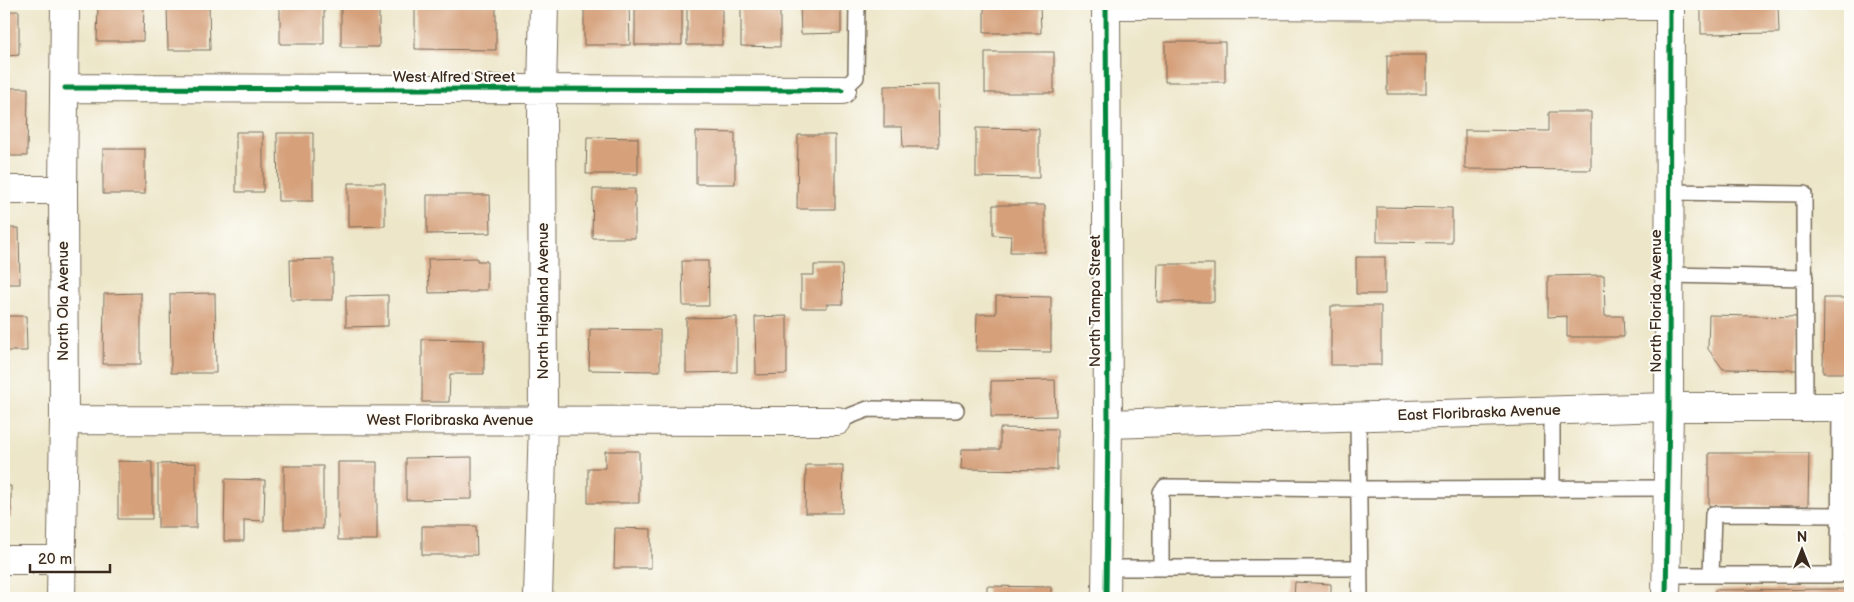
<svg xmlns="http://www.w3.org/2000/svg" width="1854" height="602" font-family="'Balsamiq Sans',sans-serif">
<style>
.building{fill:#d5a07a}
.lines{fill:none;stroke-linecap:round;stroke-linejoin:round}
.lane-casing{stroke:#796c5a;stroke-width:18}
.street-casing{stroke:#796c5a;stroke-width:30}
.secondary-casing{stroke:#796c5a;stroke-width:30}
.primary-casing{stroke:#796c5a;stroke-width:30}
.lane{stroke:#fff;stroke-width:15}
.street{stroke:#fff;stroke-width:28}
.secondary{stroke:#fff;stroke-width:28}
.primary{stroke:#fff;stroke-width:28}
.cycleway-casing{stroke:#fdfcf7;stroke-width:8}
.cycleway{stroke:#00873e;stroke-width:5}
.labels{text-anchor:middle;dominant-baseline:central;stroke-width:4;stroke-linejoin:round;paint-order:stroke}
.street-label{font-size:15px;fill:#3b2a1e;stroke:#fdfcf7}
</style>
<rect width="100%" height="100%" fill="#fdfcf7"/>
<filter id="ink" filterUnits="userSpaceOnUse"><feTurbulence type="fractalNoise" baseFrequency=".02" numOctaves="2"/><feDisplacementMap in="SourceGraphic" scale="10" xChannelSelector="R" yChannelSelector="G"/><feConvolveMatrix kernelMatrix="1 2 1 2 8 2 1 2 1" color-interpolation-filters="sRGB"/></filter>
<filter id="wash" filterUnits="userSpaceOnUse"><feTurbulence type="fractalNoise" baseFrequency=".0096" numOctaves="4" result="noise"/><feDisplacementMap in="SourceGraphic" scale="20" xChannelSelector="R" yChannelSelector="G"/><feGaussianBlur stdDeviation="1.12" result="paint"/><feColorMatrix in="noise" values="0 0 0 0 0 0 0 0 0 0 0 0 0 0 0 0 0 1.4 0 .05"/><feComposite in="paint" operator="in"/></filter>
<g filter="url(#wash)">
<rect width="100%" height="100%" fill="#ede6c9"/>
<g id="blocks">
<path class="building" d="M98,4H144L143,41H97Z
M167,4H209L210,50H168Z
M280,4H324V44H280Z
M341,4H379V47H341Z
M415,4H496V50L415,49Z
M584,4H629L630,45H584Z
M687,4H722V45H687Z
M741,4H780V47L741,46Z
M800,4H841V33L801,34Z
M984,4H1040L1041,33H984Z
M1701,4H1778L1779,33L1701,34Z
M635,6H682V45H635Z
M4,11H19V55L7,56V73H4Z
M1165,42H1225V82H1165Z
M985,52H1054V93H985Z
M1387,55H1426V94H1387Z
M938,85L939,147H903L902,127H884V86Z
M4,88H28L27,156H4Z
M1549,112H1591V170L1465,169V130L1549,131Z
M976,128L1039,129V178L976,177Z
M236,132H263V192H236Z
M696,132L735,133V184H696Z
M277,133H313V201H278Z
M798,135H835V209H797Z
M587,137L638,138V174H586Z
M103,149H145V194H103Z
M348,183H385V226L348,227Z
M593,189H635V238H592Z
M427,195H490L491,233L427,234Z
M993,205H1045V252H1010L1011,236L993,235Z
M1377,207L1452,208V243L1377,242Z
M4,228H19L20,284H4Z
M1356,257H1385V294H1356Z
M477,258V261H487V290H477V292L429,293L428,259Z
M333,259V300H291L290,260Z
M682,261H708L709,306H683Z
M1158,264H1214V302H1157Z
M814,265H842L843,304H827V308H801V275H814Z
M1604,275L1605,316H1623L1624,337H1567V316L1548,317V276Z
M141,293V364H103L104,294Z
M215,293L216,373H171L170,294Z
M388,295V326L346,327V296Z
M996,296L1051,297V352L976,351L977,314H996Z
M1824,298H1850V373H1823Z
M1331,306H1381V365H1331Z
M1709,315L1798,317L1797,370L1723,369L1708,349Z
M4,316H26L27,351H7L8,369H4Z
M787,316V374L756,375L755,317Z
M737,317V372L686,373V318Z
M590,329L660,330V371L589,370Z
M422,339L484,340V374H450L449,402H422Z
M1055,380L1056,416L991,417V381Z
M1000,428L1057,429V470L961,469L962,449H1000Z
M605,451H639V503H588V468H605Z
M1709,453H1809L1808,506H1709Z
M472,457V499L406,500V458Z
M118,461L152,462V519H118Z
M338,462H377V540H338Z
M196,463V528H158V464Z
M806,465H843L842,513H805Z
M284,466H323V529H284Z
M225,479L265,480L264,521L244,520V541H224Z
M4,486H11V518L4,519Z
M422,526H476L477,555H422Z
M615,528L651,529V568H614Z
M1295,582L1331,584V598H1294Z
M987,586L1051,587V598H987Z
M1850,589V598H1715V590Z"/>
</g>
</g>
<g filter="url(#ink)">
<use href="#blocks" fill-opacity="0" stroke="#796c5a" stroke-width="1"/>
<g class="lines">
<defs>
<path id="lane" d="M842,90L856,77L857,4
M1669,192L1804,194L1805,407
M1669,275L1805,278
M1552,411V489
M1358,417L1360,598
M837,421L868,409L956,410
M1106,568H1161
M1360,568H1161V493L1165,487L1359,489L1668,488
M1666,575H1839L1840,407
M1711,575L1713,514L1839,515"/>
<path id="street" d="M1106,5L1670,6
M65,88L842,90
M4,190H63
M64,420L837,421
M4,560H61
M61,598L64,420L63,190L65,4
M538,598L543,420L542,90L544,4"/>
<path id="secondary" d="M1108,424L1669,407H1850"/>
<path id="primary" d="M1106,598L1108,424L1106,4
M1666,598L1669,407L1670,4"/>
</defs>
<use href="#lane" class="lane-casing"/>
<use href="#street" class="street-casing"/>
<use href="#secondary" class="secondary-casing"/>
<use href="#primary" class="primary-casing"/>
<use href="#lane" class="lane"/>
<use href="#street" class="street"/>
<use href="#secondary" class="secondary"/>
<use href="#primary" class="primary"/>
<defs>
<path id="cycleway" d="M65,88L842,90
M1106,598L1108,424L1106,4
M1666,598L1669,407L1670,4"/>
</defs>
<use href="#cycleway" class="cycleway-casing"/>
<use href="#cycleway" class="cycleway"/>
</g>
</g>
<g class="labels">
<g class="street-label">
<text x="454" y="77">West Alfred Street</text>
<text transform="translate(63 301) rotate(-90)">North Ola Avenue</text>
<text transform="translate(543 301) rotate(-90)">North Highland Avenue</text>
<text transform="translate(1095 301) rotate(-90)">North Tampa Street</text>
<text transform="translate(1656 301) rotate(-90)">North Florida Avenue</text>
<text transform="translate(1479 413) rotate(-2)">East Floribraska Avenue</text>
<text x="450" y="420">West Floribraska Avenue</text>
</g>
</g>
<rect width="1854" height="602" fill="none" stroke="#fdfcf7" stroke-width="20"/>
<g transform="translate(1802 550)" stroke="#fdfcf7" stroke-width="4" paint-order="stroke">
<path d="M0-4L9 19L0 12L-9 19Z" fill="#3b2a1e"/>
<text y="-8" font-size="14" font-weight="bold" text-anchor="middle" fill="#3b2a1e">N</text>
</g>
<path d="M30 564v8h80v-8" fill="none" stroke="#3b2a1e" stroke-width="2.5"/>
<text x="38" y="564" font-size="15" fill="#3b2a1e" stroke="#fdfcf7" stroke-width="4" paint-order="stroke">20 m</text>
</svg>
